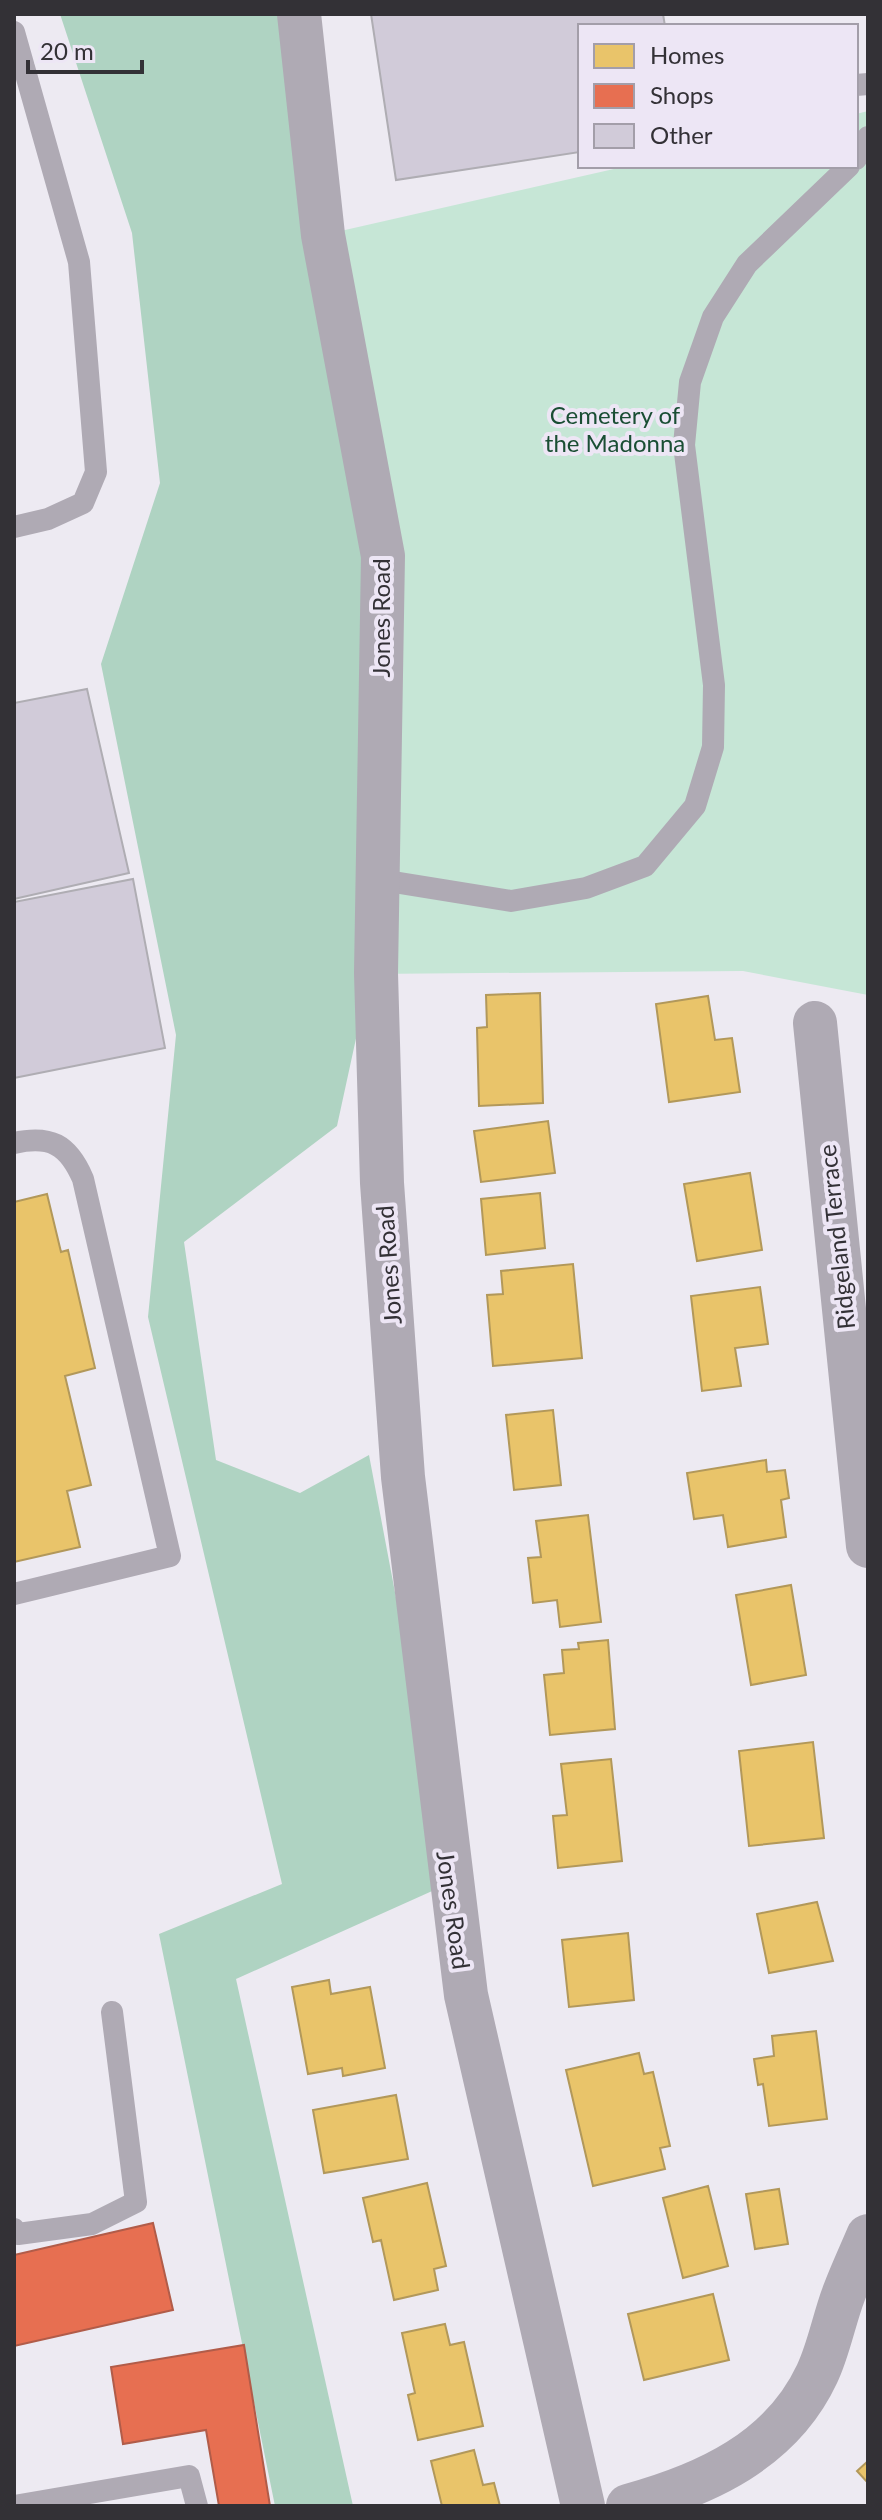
<svg xmlns="http://www.w3.org/2000/svg" width="882" height="2520" font-family="Lato,sans-serif">
<style>
.green{fill:#c6e6d6}
.forest{fill:#afd3c2}
.homes{fill:#e9c46a;stroke:#b2985a;stroke-width:2}
.shops{fill:#e76f51;stroke:#b15c49;stroke-width:2}
.building{fill:#d1cbd9;stroke:#afadb3;stroke-width:2}
.lines{fill:none;stroke-linecap:round;stroke-linejoin:round}
.service{stroke:#afaab4;stroke-width:22}
.minor{stroke:#afaab4;stroke-width:44}
.labels{text-anchor:middle;dominant-baseline:central;stroke-width:8;stroke-linejoin:round;paint-order:stroke}
.park-label{font-size:24px;fill:#1a4e34;stroke:#ede6f5}
.street-label{font-size:24px;fill:#333136;stroke:#ede6f5}
</style>
<rect width="100%" height="100%" fill="#edeaf2"/>
<path class="green" d="M868,111V995L743,971L370,974L323,235L627,166H856V114Z"/>
<path class="forest" d="M60,14H299L383,556L370,974L337,1126L184,1242L216,1460L300,1493L369,1455L450,1883L236,1979L353,2506H275L159,1934L282,1884L148,1317L176,1035L101,664L160,483L132,233Z"/>
<path class="homes" d="M540,993L543,1103L479,1106L477,1028L487,1027L486,995Z
M708,996L715,1040L732,1038L740,1092L669,1102L656,1004Z
M548,1121L555,1173L481,1182L474,1131Z
M750,1173L762,1250L697,1261L684,1184Z
M540,1193L545,1248L486,1255L481,1199Z
M47,1194L61,1252L68,1250L95,1368L65,1376L91,1485L67,1491L80,1547L14,1562V1202Z
M573,1264L582,1358L493,1366L487,1295L503,1294L501,1271Z
M760,1287L768,1344L735,1348L741,1386L702,1391L691,1296Z
M553,1410L561,1485L514,1490L506,1415Z
M766,1460L767,1472L785,1470L789,1498L781,1500L786,1537L728,1547L723,1515L694,1519L687,1473Z
M588,1515L601,1622L560,1627L557,1600L533,1603L528,1558L541,1557L536,1521Z
M791,1585L806,1675L751,1685L736,1595Z
M608,1640L615,1729L550,1735L544,1675L564,1673L562,1650L579,1649L578,1643Z
M813,1742L824,1838L749,1846L739,1751Z
M611,1759L622,1861L558,1868L553,1816L567,1815L561,1764Z
M817,1902L833,1961L769,1973L757,1914Z
M628,1933L634,2000L569,2007L562,1940Z
M329,1980L331,1994L370,1987L385,2068L343,2076L342,2068L308,2074L292,1987Z
M816,2031L827,2119L769,2126L763,2084L758,2085L754,2059L774,2056L772,2036Z
M639,2053L644,2074L653,2072L670,2146L660,2148L665,2169L593,2186L566,2070Z
M396,2095L408,2159L324,2173L313,2110Z
M427,2183L446,2266L434,2269L438,2290L394,2300L381,2240L373,2242L363,2198Z
M708,2186L728,2266L683,2278L663,2198Z
M779,2189L788,2244L755,2249L746,2194Z
M713,2294L729,2360L644,2380L628,2314Z
M445,2324L450,2345L464,2342L483,2426L418,2440L408,2395L415,2393L402,2333Z
M474,2450L483,2485L494,2483L500,2506H442L431,2461Z
M868,2461V2483L857,2471Z"/>
<path class="shops" d="M153,2223L173,2310L14,2346V2255Z
M244,2345L270,2506H219L206,2430L123,2444L111,2367Z"/>
<path class="building" d="M371,14H663L665,26H580V152L396,180Z
M87,689L129,873L14,899V703Z
M133,879L165,1048L14,1078V902Z"/>
<g class="lines">
<path class="service" d="M14,32L79,262L96,472L83,503L48,519L14,527
M856,85L868,84
M856,159L868,137
M375,879L511,901L586,888L645,866L695,806L713,747L714,685L684,445L690,382L713,317L747,264L849,166
M14,1143C50,1135 68,1144 83,1179L170,1556L14,1594
M14,2229L18,2234L92,2224L136,2202L112,2012
M14,2506L189,2476L197,2506"/>
<path class="minor" d="M299,14L323,235L383,556L376,973L382,1183L403,1477L466,1995L583,2506
M815,1023L868,1546
M628,2506C705,2485 781,2451 817,2374C829,2349 834,2319 844,2293C851,2274 860,2255 868,2236"/>
</g>
<g class="labels">
<g class="park-label">
<text x="615" y="414">Cemetery of<tspan x="615" dy="28">the Madonna</tspan></text>
</g>
<g class="street-label">
<text transform="translate(380 618) rotate(-90)">Jones Road</text>
<text transform="translate(836 1237) rotate(-96)">Ridgeland Terrace</text>
<text transform="translate(388 1265) rotate(-94)">Jones Road</text>
<text transform="translate(454 1910) rotate(82)">Jones Road</text>
</g>
</g>
<rect width="882" height="2520" fill="none" stroke="#333136" stroke-width="32"/>
<rect x="578" y="24" width="280" height="144" fill="#ede6f5" stroke="#a39ea9" stroke-width="2"/>
<rect x="594" y="44" width="40" height="24" fill="#e9c46a" stroke="#a39ea9" stroke-width="2"/>
<text x="650" y="64" font-size="24" fill="#333136">Homes</text>
<rect x="594" y="84" width="40" height="24" fill="#e76f51" stroke="#a39ea9" stroke-width="2"/>
<text x="650" y="104" font-size="24" fill="#333136">Shops</text>
<rect x="594" y="124" width="40" height="24" fill="#d1cbd9" stroke="#a39ea9" stroke-width="2"/>
<text x="650" y="144" font-size="24" fill="#333136">Other</text>
<path d="M28 60v12h114v-12" fill="none" stroke="#333136" stroke-width="4"/>
<text x="40" y="60" font-size="24" fill="#333136" stroke="#ede6f5" stroke-width="6" paint-order="stroke">20 m</text>
</svg>
